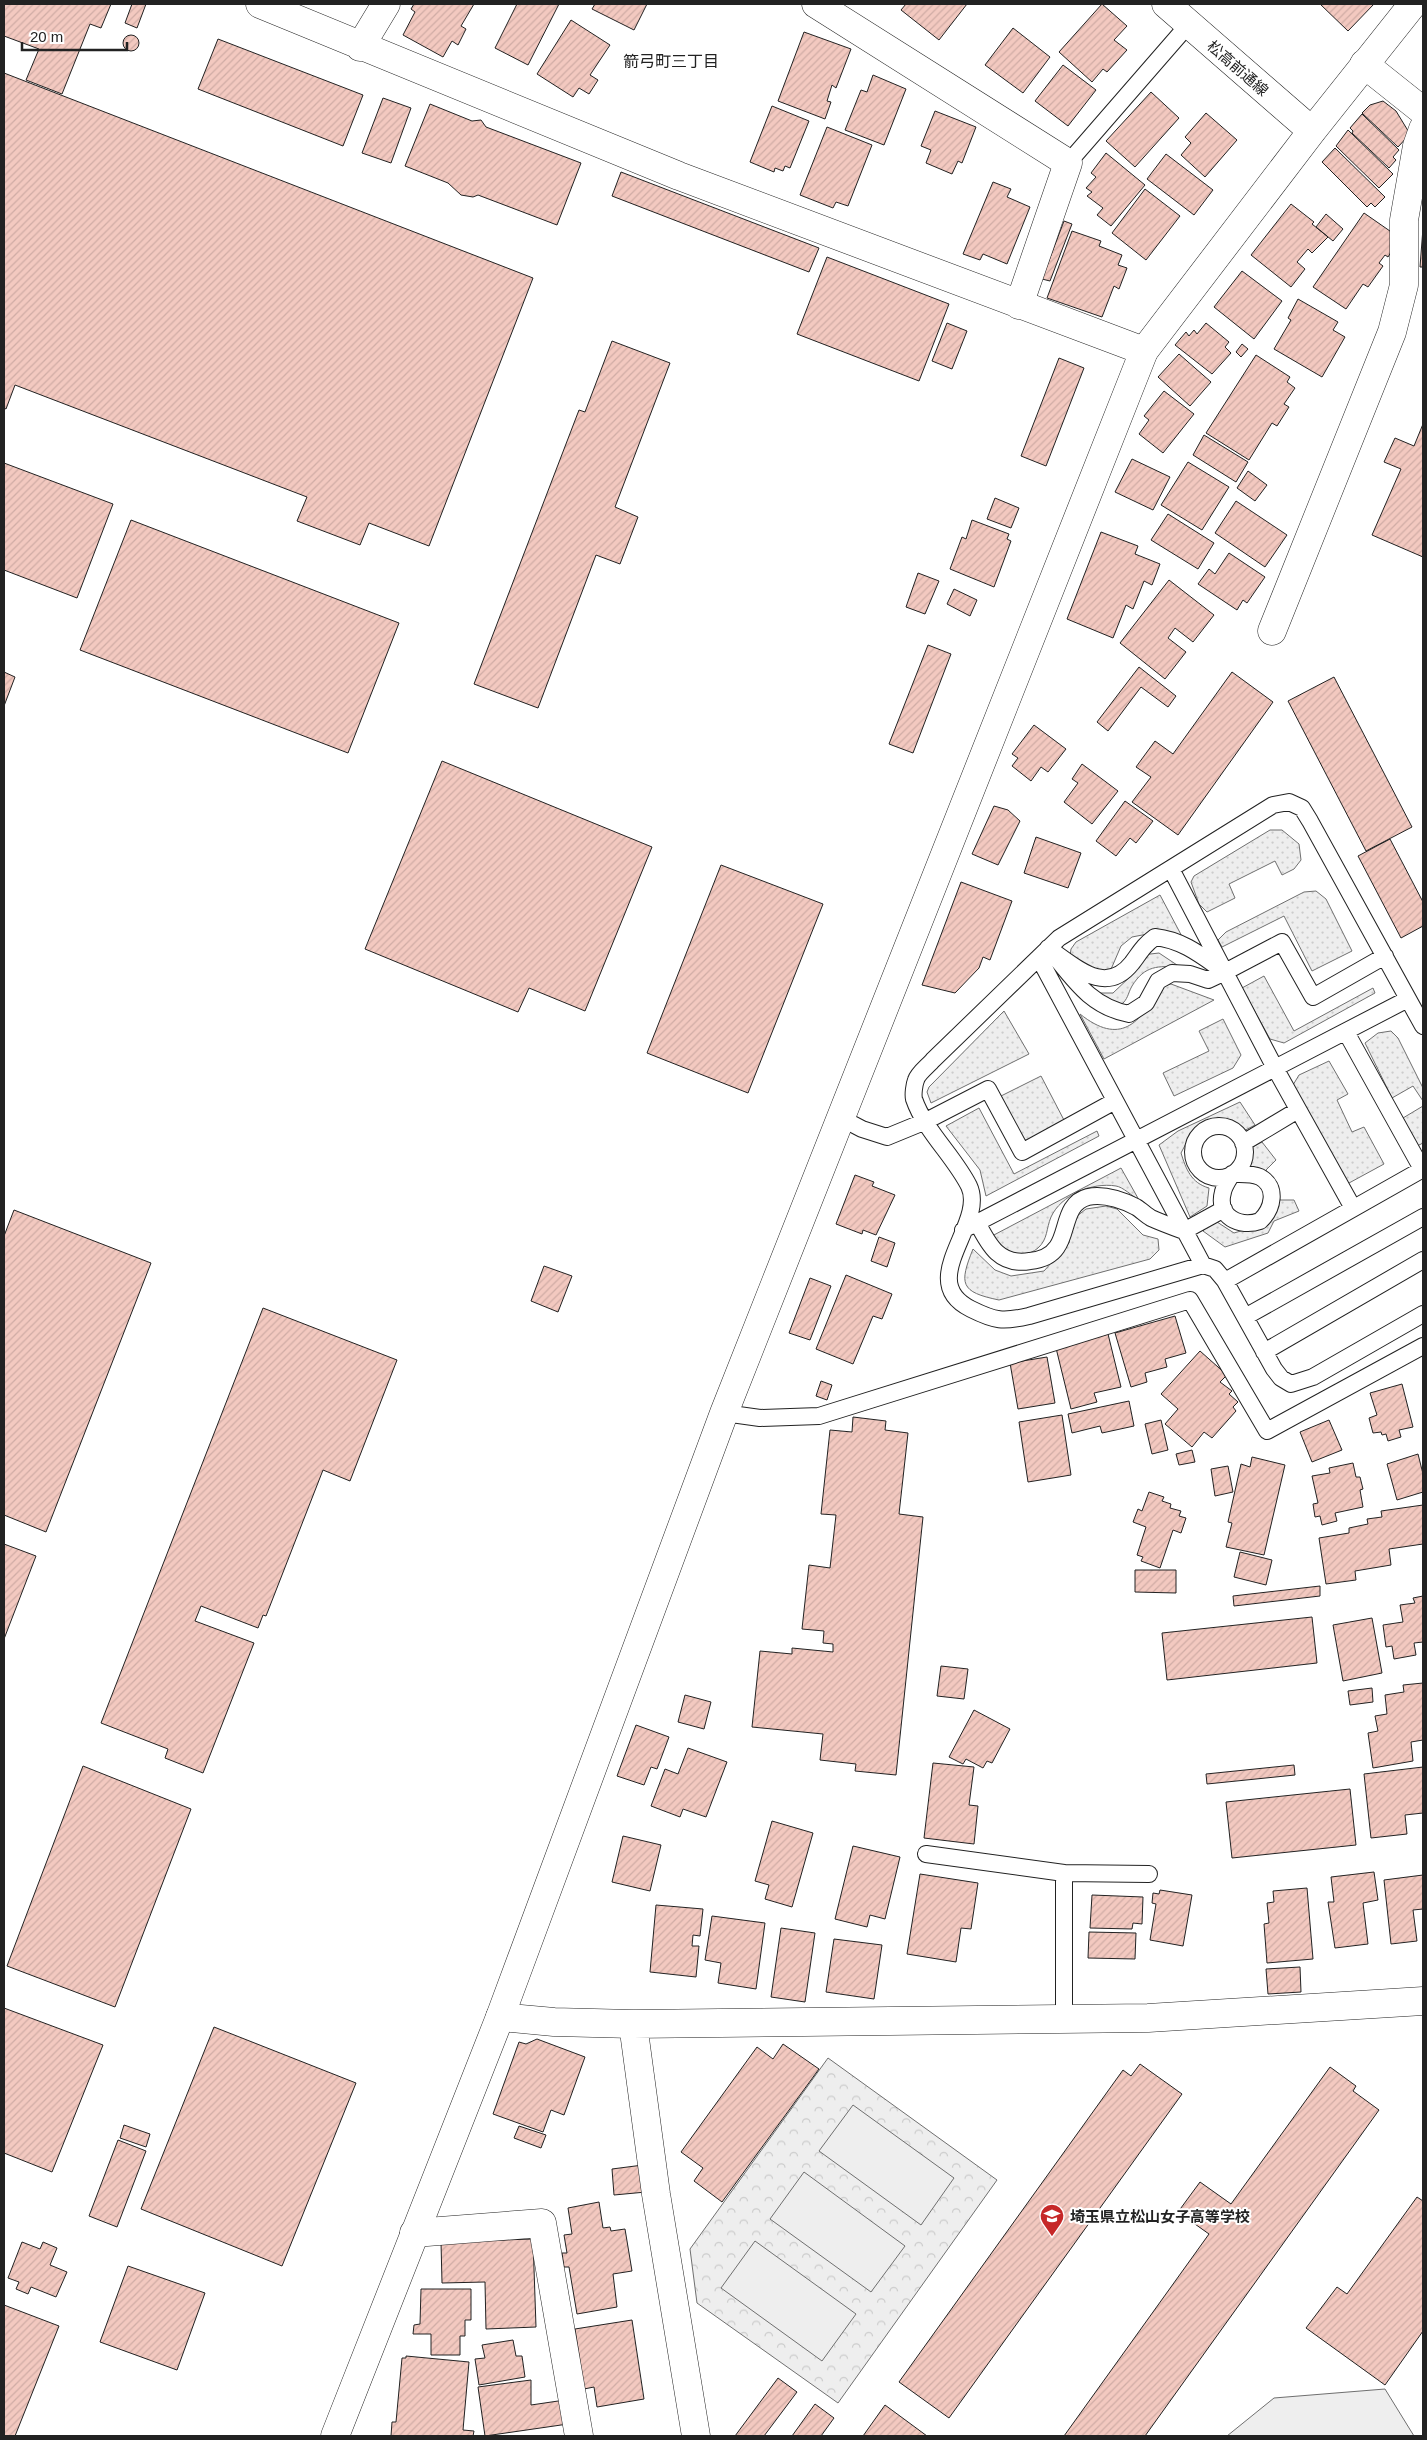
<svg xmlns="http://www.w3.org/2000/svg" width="1427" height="2440" font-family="Helvetica,'Noto Sans JP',sans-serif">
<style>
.grass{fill:url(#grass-dots);stroke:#6f6f6f}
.forest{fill:url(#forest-crowns);stroke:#6f6f6f}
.garden{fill:#eee;stroke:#6f6f6f}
.building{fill:url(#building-hatch);stroke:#222}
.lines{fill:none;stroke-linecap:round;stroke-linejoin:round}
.lane-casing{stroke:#222;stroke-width:18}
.street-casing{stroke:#222;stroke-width:29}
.secondary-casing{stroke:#222;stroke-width:29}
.lane{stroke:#fff;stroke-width:16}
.street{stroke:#fff;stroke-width:28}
.secondary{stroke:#fff;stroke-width:28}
.labels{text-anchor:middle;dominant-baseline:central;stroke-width:4;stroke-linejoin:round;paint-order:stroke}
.street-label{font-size:15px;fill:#222;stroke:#fff}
.poi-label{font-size:15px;font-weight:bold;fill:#222;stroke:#fff;text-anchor:start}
.neighbourhood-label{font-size:16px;fill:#222;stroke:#fff}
</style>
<defs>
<pattern id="grass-dots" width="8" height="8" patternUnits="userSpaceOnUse" patternTransform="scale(1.25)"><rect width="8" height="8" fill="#eee"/><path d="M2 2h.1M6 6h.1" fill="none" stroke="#ccc" stroke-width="1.8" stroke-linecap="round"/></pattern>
<pattern id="forest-crowns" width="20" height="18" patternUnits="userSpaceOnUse" patternTransform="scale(1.25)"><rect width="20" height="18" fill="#eee"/><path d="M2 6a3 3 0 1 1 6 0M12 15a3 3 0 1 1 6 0" fill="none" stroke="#ccc"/></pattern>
<pattern id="building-hatch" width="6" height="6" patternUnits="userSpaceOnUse" patternTransform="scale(1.25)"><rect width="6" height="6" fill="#f3c9c0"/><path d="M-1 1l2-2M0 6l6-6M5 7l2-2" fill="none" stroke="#d0aca5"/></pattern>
</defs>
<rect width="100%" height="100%" fill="#fff"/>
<path class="grass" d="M1270,830H1282L1299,844L1301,860L1294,869L1282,875L1275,861L1229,884L1235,898L1207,912L1199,904L1191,882L1194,876Z
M1316,891L1326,899L1352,951L1312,971L1284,916L1222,947L1218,940L1226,932L1304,892Z
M1160,895L1186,944L1158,932L1132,937L1121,946L1112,967L1107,973L1086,970L1070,956L1071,949L1076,942Z
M1159,953L1180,967C1158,966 1145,965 1132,986C1127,995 1129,998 1120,1006L1090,993H1113L1133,974L1137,962L1142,955Z
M1264,976L1294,1031L1373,988L1375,993L1284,1043L1270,1039L1242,988Z
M1171,984L1214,1000L1104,1059L1080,1014C1120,1046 1140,1024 1160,987Z
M1004,1011L1029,1054L931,1103L927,1092L929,1087Z
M1223,1019L1241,1055L1233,1068L1174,1096L1163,1073L1209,1051L1199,1031Z
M1391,1031L1398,1038L1423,1088V1101L1413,1086L1392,1098L1365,1043L1378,1033Z
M1329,1061L1348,1094L1337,1100L1352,1132L1364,1127L1384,1164L1349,1183L1338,1172L1293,1085L1299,1075Z
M1041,1076L1065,1122L1025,1144L1001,1096Z
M1240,1102L1255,1125L1240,1133L1222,1120L1191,1134L1181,1153C1186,1169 1191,1183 1209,1188L1207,1206L1190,1217L1159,1145L1178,1131Z
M1423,1106V1143L1417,1146L1403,1118Z
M979,1108L1014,1174L1097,1131L1099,1136L986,1196L980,1170L946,1126Z
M1262,1142L1276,1160L1266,1170L1280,1200H1294L1299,1211L1274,1221L1268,1233L1225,1247L1203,1231L1214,1220L1234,1233L1254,1227L1270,1209L1267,1182L1247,1166L1245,1151Z
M1121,1168L1139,1200C1132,1196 1123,1187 1116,1186C1092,1182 1061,1195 1051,1217C1046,1229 1048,1239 1038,1248C1029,1256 1019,1254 1009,1254L992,1236Z
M1106,1206L1117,1209L1143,1235L1158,1239L1159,1250L1150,1259L999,1300C960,1292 959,1284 973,1249L995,1270L1011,1276L1044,1271L1069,1243L1072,1220L1086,1209Z"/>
<path class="forest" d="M828,2058L997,2180L838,2403L697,2303L690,2249Z"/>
<path class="garden" d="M853,2105L954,2178L921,2225L819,2151Z
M804,2172L905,2246L871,2292L770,2219Z
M755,2241L856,2314L822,2361L721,2288Z
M1385,2389L1414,2436H1227L1274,2398Z"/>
<path class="building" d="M4,4H111L101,28L90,24L62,94L26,80L39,49L4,36Z
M132,4H146L137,28L125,23Z
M414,4H474L461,26L466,29L458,45L452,41L443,57L403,35L415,12L411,9Z
M517,4H559L528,65L495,48Z
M595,4H647L634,30L592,9Z
M906,4H967L939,40L901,10Z
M1102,4L1127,26L1114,40L1127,50L1107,72L1103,69L1092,82L1059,52Z
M1320,4H1374L1348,31Z
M571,20L610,45L590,75L598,80L589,94L579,88L573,97L537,74Z
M1013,28L1050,57L1023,93L985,65Z
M804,32L851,49L836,88L832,85L827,101L831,102L825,119L778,101Z
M123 43a8 8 0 1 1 16 0a8 8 0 1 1-16 0Z
M218,39L363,95L343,146L198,89Z
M1063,65L1096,90L1068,126L1035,101Z
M4,73L533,278L429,546L369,523L360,545L297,521L307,497L15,385L6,409L4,408Z
M873,75L906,89L884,145L845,130L861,90L867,92Z
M1151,92L1179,118L1135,167L1106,141Z
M383,98L411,108L391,163L362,153Z
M1383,101L1396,111L1410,134L1398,147L1362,113L1370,105Z
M430,104L472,121L481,120L486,127L581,163L557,225L478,195L473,197L461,195L448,183L405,166Z
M772,106L809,121L790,168L785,166L783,171L775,168L774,172L750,162Z
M935,111L976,127L962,163L958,161L952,174L926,163L931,150L921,146Z
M1206,113L1237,140L1205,177L1181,155L1191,143L1185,137Z
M1362,114L1399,150L1393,157L1396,160L1389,168L1352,133L1353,131L1350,128Z
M827,127L872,145L848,206L836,202L833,208L800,195Z
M1348,130L1393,174L1379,188L1336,146Z
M1335,148L1385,197L1375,207L1371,203L1367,207L1322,162Z
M1106,153L1145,185L1111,226L1097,215L1103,208L1087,196L1092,192L1086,188L1096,177L1091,173Z
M1166,154L1213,190L1194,215L1147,179Z
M621,172L819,248L809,272L612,196Z
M993,182L1011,189L1007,197L1030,207L1007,264L983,254L980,260L963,254Z
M1145,189L1180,216L1146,260L1112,233Z
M1291,204L1314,222L1312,224L1328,237L1312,253L1308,249L1297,262L1305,269L1291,287L1251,255Z
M1364,213L1400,238L1388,257L1385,255L1379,263L1383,266L1368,287L1363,284L1346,309L1313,287Z
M1326,214L1343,229L1333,241L1316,227Z
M1064,221L1072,224L1050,281L1042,279Z
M1423,228V267H1420Z
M1072,231L1101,241L1099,246L1122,255L1118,265L1127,268L1119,289L1114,286L1102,317L1047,298Z
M827,257L949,304L919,381L797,334Z
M1242,271L1282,301L1254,339L1214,307Z
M1298,299L1338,322L1333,330L1345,337L1322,377L1274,349L1291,320L1288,318Z
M947,323L967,331L952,369L932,361Z
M1206,323L1229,342L1225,347L1231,353L1212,374L1175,345L1186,332L1189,336L1194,330L1197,334Z
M612,341L670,363L615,507L638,517L620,564L596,555L538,708L474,684L579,410L585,412Z
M1242,344L1248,349L1241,357L1236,352Z
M1179,354L1211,382L1190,406L1158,377Z
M1256,355L1290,377L1287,382L1295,388L1284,404L1289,407L1277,426L1272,423L1249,460L1206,433Z
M1059,358L1084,368L1046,466L1021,456Z
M1164,391L1194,414L1163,453L1139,434L1149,420L1144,416Z
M1423,424V557L1372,535L1401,469L1384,462L1395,438L1414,446Z
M1204,435L1248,462L1236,482L1193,455Z
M1132,459L1170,477L1153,510L1115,492Z
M1188,462L1229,487L1202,530L1161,505Z
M4,463L113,504L77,598L4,570Z
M1248,471L1267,485L1255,501L1237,488Z
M995,498L1019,508L1011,528L987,519Z
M1236,501L1287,535L1265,567L1215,533Z
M1168,514L1214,543L1198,569L1151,540Z
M131,520L399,623L348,753L80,650Z
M972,520L1009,534L1007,539L1011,541L994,587L950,569L962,537L966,539Z
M1101,532L1138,546L1135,554L1160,564L1152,585L1144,581L1133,609L1126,605L1113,638L1067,619Z
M1229,553L1265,577L1247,603L1243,600L1237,610L1198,584L1209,569L1215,574Z
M918,573L939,581L925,614L906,607Z
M1169,580L1214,615L1193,642L1175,628L1168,638L1186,652L1165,679L1120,643Z
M954,589L977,600L970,616L947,604Z
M928,645L951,654L913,753L889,744Z
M1139,667L1176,696L1168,707L1141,687L1108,731L1097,722Z
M4,672L15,677L4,706Z
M1232,672L1273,702L1178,835L1132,802L1151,777L1136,767L1155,741L1173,754Z
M1334,677L1412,827L1366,851L1288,701Z
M1034,725L1066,749L1048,772L1041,767L1031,781L1012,766L1018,758L1012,754Z
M442,761L652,847L585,1011L529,988L518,1012L365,949Z
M1082,764L1118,791L1092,824L1064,802L1078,783L1072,779Z
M1125,801L1153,821L1136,843L1130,838L1116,856L1096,841Z
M994,806L1008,810L1020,821L998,865L972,854Z
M1036,837L1081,853L1068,888L1024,873Z
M1390,839L1423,902V926L1401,938L1358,856Z
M721,865L823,904L748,1093L647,1053Z
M961,882L1012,901L990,960L983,957L979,968L955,993L922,985Z
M855,1175L874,1182L872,1186L895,1195L876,1235L863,1230L862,1234L836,1224Z
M14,1210L151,1263L46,1532L4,1515V1236Z
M879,1237L895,1243L887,1267L871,1261Z
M544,1266L572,1276L558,1312L531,1301Z
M846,1275L892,1294L882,1319L873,1316L853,1364L816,1349Z
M810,1278L831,1286L810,1340L789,1333Z
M263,1308L397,1360L350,1481L323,1470L266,1616L263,1615L258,1628L201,1606L195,1621L254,1643L203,1773L165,1758L168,1749L101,1723Z
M1175,1316L1186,1353L1165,1359L1167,1367L1145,1373L1147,1382L1131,1387L1115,1333Z
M1108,1334L1121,1387L1094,1393L1097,1402L1071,1409L1056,1348Z
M1200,1351L1227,1375L1220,1382L1232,1391L1229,1394L1238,1402L1233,1407L1236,1411L1212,1438L1204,1432L1192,1447L1165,1424L1178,1409L1161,1394Z
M1047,1357L1055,1403L1018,1409L1010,1363Z
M821,1381L832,1385L827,1400L816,1396Z
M1402,1384L1413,1427L1399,1430L1401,1437L1388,1441L1386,1434L1382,1435L1381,1432L1373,1433L1369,1418L1377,1415L1370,1393Z
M1129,1401L1134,1426L1102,1433L1100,1426L1072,1433L1068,1414Z
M1062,1415L1071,1475L1028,1482L1019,1422Z
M853,1417L886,1421L885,1430L908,1433L899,1514L923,1517L896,1775L855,1771L856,1764L820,1760L823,1734L752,1727L760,1651L792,1654V1648L833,1652V1644L823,1643L824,1631L802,1629L809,1565L830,1568L836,1515L821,1514L830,1430L852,1432Z
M1161,1420L1168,1450L1152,1454L1145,1424Z
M1329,1420L1342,1450L1312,1462L1300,1432Z
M1192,1450L1195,1462L1179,1465L1176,1454Z
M1418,1454L1423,1474V1492L1397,1500L1387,1464Z
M1252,1457L1285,1465L1264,1555L1226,1547L1232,1523L1228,1522L1241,1464L1250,1467Z
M1353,1463L1356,1477H1360L1363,1489L1360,1490L1363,1507L1335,1513L1337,1521L1322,1525L1320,1516L1315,1517L1313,1504L1318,1503L1312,1476L1330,1473L1329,1468Z
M1228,1466L1233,1492L1215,1496L1211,1469Z
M1149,1492L1164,1497L1162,1501L1171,1504L1170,1508L1181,1511L1179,1516L1186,1518L1181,1533L1173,1530L1160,1568L1141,1561L1143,1557L1137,1555L1146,1527L1133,1522L1138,1509L1142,1511Z
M1423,1505V1544L1389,1549L1391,1565L1355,1571L1356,1580L1326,1584L1319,1538L1349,1533V1528L1368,1524L1367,1519L1382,1517L1381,1511Z
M4,1544L36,1556L4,1639Z
M1240,1552L1272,1560L1266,1585L1234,1577Z
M1135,1570H1176V1593L1135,1592Z
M1320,1586V1596L1234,1606L1233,1596Z
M1423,1596V1642L1414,1643L1416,1655L1394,1659L1392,1646L1386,1647L1383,1625L1403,1622L1400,1605L1415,1603L1413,1598Z
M1312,1617L1317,1663L1167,1680L1162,1633Z
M1372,1618L1382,1673L1343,1681L1333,1625Z
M941,1666L968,1669L964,1699L937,1696Z
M1423,1683V1740L1411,1742L1413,1761L1373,1768L1368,1733L1378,1731L1375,1716L1387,1714L1385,1695L1404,1692L1403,1685Z
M1372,1688L1373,1702L1350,1705L1348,1691Z
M685,1695L711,1702L704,1729L678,1722Z
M974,1710L1010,1729L992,1763L987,1761L983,1768L966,1759L963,1764L949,1757Z
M636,1725L669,1737L657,1769L651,1767L644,1785L617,1776Z
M688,1748L727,1762L706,1817L683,1809L680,1817L651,1806L665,1769L678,1774Z
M933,1763L974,1767L969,1805L978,1806L974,1844L924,1838Z
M1294,1765L1295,1775L1207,1784L1206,1774Z
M83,1766L191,1809L115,2007L7,1966Z
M1423,1767V1813L1405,1815L1407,1834L1371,1838L1364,1774Z
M1350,1789L1356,1845L1232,1858L1226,1802Z
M772,1821L813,1833L792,1907L765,1899L769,1885L755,1881Z
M623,1836L661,1845L650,1891L612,1882Z
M853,1846L900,1857L885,1919L870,1915L867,1927L835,1919Z
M1374,1872L1378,1900L1363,1903L1368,1944L1335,1948L1328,1902H1334L1331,1877Z
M920,1874L978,1883L971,1929L961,1928L956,1962L907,1954Z
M1423,1875V1909L1413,1910L1417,1941L1391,1944L1384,1880Z
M1307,1888L1313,1959L1267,1963L1264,1924L1269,1923L1267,1903L1274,1902L1273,1891Z
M1160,1890L1192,1895L1183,1946L1150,1940L1156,1904L1152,1903L1153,1893L1159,1894Z
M1092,1895L1143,1897L1142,1924L1133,1923L1132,1929L1090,1928Z
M656,1905L703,1909L700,1936L693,1935L692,1946H699L696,1977L650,1972Z
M712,1916L765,1923L756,1989L718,1983L721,1963L705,1960Z
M781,1928L815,1933L805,2002L771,1997Z
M1089,1932L1136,1933L1135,1959L1088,1958Z
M834,1939L882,1945L874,1999L826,1992Z
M1300,1967L1301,1992L1268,1994L1266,1969Z
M4,2008L103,2045L52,2172L4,2153Z
M214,2027L356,2083L282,2266L141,2209Z
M537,2039L585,2057L564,2115L551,2110L543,2132L493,2114L519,2042L526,2044Z
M783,2044L819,2069L722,2202L694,2181L703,2168L681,2152L757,2047L773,2059Z
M1140,2064L1182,2094L949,2418L899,2382L1123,2070L1131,2076Z
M1330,2067L1356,2086L1353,2091L1379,2110L1145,2436H1064L1209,2234L1178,2212L1200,2182L1231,2204Z
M124,2125L150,2134L146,2147L120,2138Z
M519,2126L546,2135L541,2148L514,2138Z
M118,2140L146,2151L117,2227L89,2216Z
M643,2165L646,2192L614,2195L612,2169Z
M1417,2197L1423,2201V2331L1385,2385L1306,2328L1337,2287L1347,2294Z
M599,2202L603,2228L610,2227L611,2231L625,2229L632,2271L613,2274L617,2307L577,2314L569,2267H564L562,2253H567L564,2235L572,2234L568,2208Z
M533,2239L536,2327L486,2329L485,2282L442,2283L441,2242Z
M22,2242L40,2249L43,2242L57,2248L50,2265L67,2272L56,2297L31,2287L28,2294L16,2289L19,2282L8,2278Z
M128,2266L205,2293L177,2370L100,2342Z
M421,2289H471V2320H465V2336H460V2355H431V2334H413L414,2325L420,2324Z
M4,2305L59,2326L15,2436H4Z
M632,2320L644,2399L597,2407L594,2387L584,2389L575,2329Z
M513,2340L516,2356H522L525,2377L479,2385L475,2359L485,2358L482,2345Z
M406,2356L469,2362L463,2430L474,2431L473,2436H391L392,2422H396L402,2358H406Z
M778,2378L797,2392L764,2436H735Z
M531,2380V2405L565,2400L568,2424L485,2436L478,2387Z
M815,2404L834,2418L821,2436H792Z
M885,2405L927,2436H863Z"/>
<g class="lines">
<defs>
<path id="lane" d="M1068,163L1188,25
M1171,869L1275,1068L1353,1208
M1039,958L1203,1265
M1225,972L1208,980L1190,974L1172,973L1158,981L1146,1003L1129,1014C1089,1006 1073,978 1048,948C1075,966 1105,997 1132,963C1141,951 1143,946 1155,937C1183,940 1202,956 1225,972L1282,942L1313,997L1385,956
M1423,1026L1310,821L1302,808L1289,802L1273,805L1059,938L933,1060C928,1066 918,1073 916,1080C914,1085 913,1095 914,1099C925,1131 954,1156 969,1186C987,1224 914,1281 971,1309C995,1321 1003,1322 1029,1316L1203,1265L1215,1269L1225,1281L1274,1369L1281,1378L1291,1384L1313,1377L1423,1314
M1346,1032L1422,1169
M841,1118L862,1129L887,1137L926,1121L988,1089L1022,1152L1115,1101
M1193 1152a26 26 0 1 1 52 0a26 26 0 1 1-52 0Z
M1243,1143L1298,1110
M1232,1174C1240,1174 1252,1173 1260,1177C1278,1187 1273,1209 1260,1221C1240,1228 1216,1217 1223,1192C1224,1186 1229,1179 1232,1174Z
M977,1222C989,1246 1000,1266 1030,1261C1040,1260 1051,1256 1057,1247C1068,1232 1064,1203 1088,1197C1103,1194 1122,1200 1136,1207C1141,1210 1146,1215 1151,1218C1162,1223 1173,1227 1184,1231L1224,1209
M963,1230L1408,999
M1225,1281L1423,1169
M1245,1317L1423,1217
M1264,1352L1423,1260
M724,1413L760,1418L819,1416L1190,1300L1267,1431L1423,1346
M926,1854L1064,1873
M1064,2019V1873L1149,1874"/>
<path id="street" d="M260,4L679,176L1144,351
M816,4L1068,163L1019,305
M360,47L386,4
M1364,64L1423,111
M1272,631L1392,332L1404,285V220L1417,146L1423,129
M500,2017L554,2022L633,2024L1148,2018L1423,2001
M633,2024L656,2194L696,2436
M414,2233L542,2223L579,2436"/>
<path id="secondary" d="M1166,4L1312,131
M335,2436L500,2017L724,1413L1144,351L1312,131L1413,4"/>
</defs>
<use href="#lane" class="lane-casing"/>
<use href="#street" class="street-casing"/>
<use href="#secondary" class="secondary-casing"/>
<use href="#lane" class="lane"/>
<use href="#street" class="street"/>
<use href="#secondary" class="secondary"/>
</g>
<defs>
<symbol id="school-pin" viewBox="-11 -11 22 30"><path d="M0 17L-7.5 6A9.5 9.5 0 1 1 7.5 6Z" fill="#c62828" stroke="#fff"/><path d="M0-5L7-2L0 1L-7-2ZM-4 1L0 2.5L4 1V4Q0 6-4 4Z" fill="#fff"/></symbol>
</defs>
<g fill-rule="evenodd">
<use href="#school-pin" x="1038" y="2202" width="28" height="38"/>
</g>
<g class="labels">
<g class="street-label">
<text transform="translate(1238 68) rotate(41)">松高前通線</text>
</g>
<g class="poi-label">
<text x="1070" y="2216">埼玉県立松山女子高等学校</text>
</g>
<g class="neighbourhood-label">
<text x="671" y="61">箭弓町三丁目</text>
</g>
</g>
<rect width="1427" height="2440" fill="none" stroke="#222222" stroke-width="10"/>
<path d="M22 42v8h105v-8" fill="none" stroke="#222222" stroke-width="2.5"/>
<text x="30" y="42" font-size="15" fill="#222222" stroke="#ffffff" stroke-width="4" paint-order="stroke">20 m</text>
</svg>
